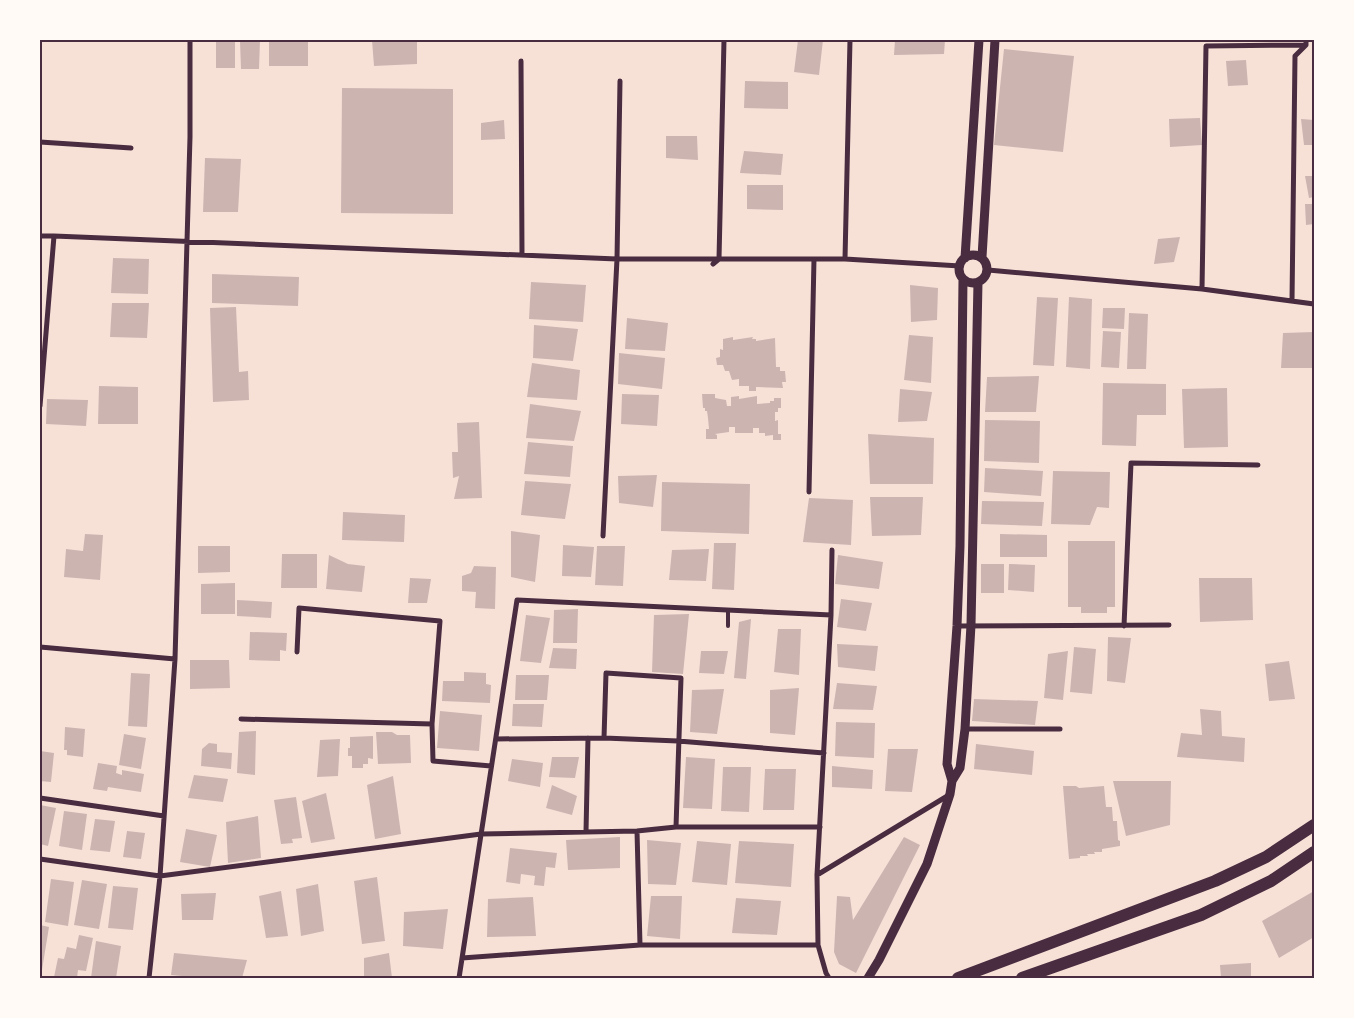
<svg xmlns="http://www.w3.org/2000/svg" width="1354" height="1018" font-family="'Fira Sans',sans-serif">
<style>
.building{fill:#ccb4b1}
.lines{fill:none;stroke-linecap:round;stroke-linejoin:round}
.service{stroke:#4a2c40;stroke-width:4}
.minor{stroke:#4a2c40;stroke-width:5}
.tertiary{stroke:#4a2c40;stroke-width:9}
.trunk{stroke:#4a2c40;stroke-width:12}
.neatline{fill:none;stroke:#4a2c40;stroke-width:2}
</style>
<rect width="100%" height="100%" fill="#f7e1d7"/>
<path class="building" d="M235,40V68H216V41Z
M260,40L259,69H241L240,41Z
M372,40H402V41L417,42V64L374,66Z
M798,40H823L819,75L794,72Z
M895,40H945L944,54L894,55Z
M308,41V66H269V42Z
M1004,49L1074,56L1063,152L994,145Z
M1246,60L1248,85L1228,86L1226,61Z
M745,81L788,82V109L744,108Z
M342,88L453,89V214L341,213Z
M1200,118L1202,145L1170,147L1169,119Z
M1301,119L1314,120V145H1304Z
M504,120L505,139L481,140V123Z
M666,136H697L698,160L666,158Z
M744,151L783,154L781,175L740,173Z
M205,158L241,159L238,212H203Z
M1305,176H1314V197L1309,198Z
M747,185H783V210L747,209Z
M1305,204H1314V224L1306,225Z
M1180,237L1174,262L1154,264L1158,239Z
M113,258L149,259L148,294L111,293Z
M212,274L299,277L298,306L212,303Z
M531,282L586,285L583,322L529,319Z
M910,285L938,288L937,320L911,322Z
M1037,297L1058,298L1054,366L1033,365Z
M1069,297L1092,299L1090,369L1066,367Z
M112,303H149L147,338L110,337Z
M236,307L239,372L248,371L249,400L213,402L210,308Z
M1103,308H1125L1124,329L1102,328Z
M1129,313L1148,314L1146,369H1127Z
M627,318L668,323L665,351L625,349Z
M534,325L578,329L573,361L533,358Z
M1103,331L1121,332L1119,368L1101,367Z
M1314,332V368H1281L1283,333Z
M909,335L933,337L931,383L904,380Z
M733,337V340L753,337L752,339H756V341L775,338L776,367H780V371H785L786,382H782L783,388L756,387V391H749V386H739V379L732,380L729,371H725L723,365H717L716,358L720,357V349L723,350V339Z
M619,353L665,358L662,389L618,384Z
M532,363L580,370L577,400L527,397Z
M1039,376L1036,412H985L987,377Z
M1103,383L1166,384V415H1137L1136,446L1102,445Z
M99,386L138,387V424H98Z
M1227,388L1228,447L1184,448L1182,389Z
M900,389L932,392L927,421L898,422Z
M622,394L659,395L657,426L621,424Z
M702,394H715V398L726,400L727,406H731V397L739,396V399L757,396V404L770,403V401H774V398H781V408H778V412H775V421L778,420V434H781V440H773V435L765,436V433H759V428H753V433H735V427H729V432L715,434L717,435V439H706V429H709L708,418L707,411H705V408H703Z
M47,399L88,400L86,426L46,424Z
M530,404L581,411L574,441L526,438Z
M985,420L1040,421L1039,463L984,461Z
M479,422L482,498L454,499L459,476L453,478L452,452H458L457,423Z
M868,434L934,438L933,484H870Z
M528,442L573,446L570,477L524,474Z
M985,468L1043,471L1041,496L984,492Z
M1053,471L1110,472L1109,508L1097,507L1090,525L1051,524Z
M657,475L653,507L619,503L618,476Z
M525,481L571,484L565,519L521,515Z
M662,482L750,484L749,534L661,531Z
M870,497H923L921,535L872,536Z
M809,498L853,500L851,545L803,542Z
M982,501L1044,502L1042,526L981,524Z
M343,512L405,515L404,542L342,540Z
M511,531L540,535L535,582L511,577Z
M85,534L103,535L100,580L64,577L66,549L83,551Z
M1000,534L1047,535V557H1000Z
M1068,541H1115V607H1107V613H1081V607H1068Z
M714,543H736L734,590L712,589Z
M563,545L594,547L591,577L562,576Z
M198,546H230V572L198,573Z
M597,546H625L623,586L595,585Z
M709,549L706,581L669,580L672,550Z
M282,554H317V588H281Z
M329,555L348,564L365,566L362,592L326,589Z
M838,555L883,562L879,589L835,584Z
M981,564H1004V593H981Z
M1009,564L1035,565L1034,592L1008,590Z
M474,566L496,567L495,609L475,608L476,592L462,591V576L471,573Z
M410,578L431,579L427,603H408Z
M1199,578H1252L1253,620L1200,622Z
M235,583V614H201V584Z
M841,599L872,603L866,631L837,627Z
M237,600L272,602L271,618L237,616Z
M578,609L577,643H553L554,610Z
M689,614L683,674L652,672L654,615Z
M526,615L550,618L541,663L520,661Z
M751,619L746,679L734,678L739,622Z
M778,629H801L799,675L774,672Z
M250,632L287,633L286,651L280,650V661L249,660Z
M1108,637L1131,638L1125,683L1107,681Z
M837,644L878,646L875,671L838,667Z
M1074,647L1096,649L1092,694L1070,692Z
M553,648L577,649L576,669L549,668Z
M701,651H728L724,674L699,673Z
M1068,651L1063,700L1044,698L1048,654Z
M190,660H229L230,688L190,689Z
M1289,661L1295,699L1269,701L1265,664Z
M464,672L486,673V684L491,685L490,703L442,701L443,681H464Z
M131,673L150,674L147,727L128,726Z
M516,675H549L547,700H515Z
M837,683L877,686L873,710L833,709Z
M799,688L795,735L770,733V690Z
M724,689L717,734L690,732L692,690Z
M974,699L1038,701L1035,725L972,721Z
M513,704H544L542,727L512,726Z
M1200,709L1221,711L1222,736L1245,738L1244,762L1177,757L1181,733L1202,735Z
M440,711L482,715L479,751L437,748Z
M836,722L875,723L874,758L835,756Z
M65,727L85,729L83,757L67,755V750H64Z
M256,731L255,775L237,773L239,732Z
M376,732H392L397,735H410L411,763L378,764Z
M124,734L146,738L141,769L119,765Z
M373,736V759L368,758V764H363V768H352V756H348V748H350V737Z
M340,739L338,776L317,777L320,740Z
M209,743L217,744V752L232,753L231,769L201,766L202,749Z
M976,744L1034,751L1032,775L974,769Z
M888,749H918L912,792L885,791Z
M40,751L54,753L51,782L40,781Z
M552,757H579L575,778L549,777Z
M686,757L715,759L712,809L683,808Z
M512,759L543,763L540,787L508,781Z
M98,763L117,766L116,773L122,775V770L144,774L141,792L108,787L107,791L93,789Z
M832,766L873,770L872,789L832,787Z
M723,767H751L749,812L721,811Z
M765,769H796L794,810H763Z
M194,775L228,779L223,802L188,798Z
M393,776L401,834L375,839L367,785Z
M1113,781H1171L1170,825L1126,836Z
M552,785L577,796L572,815L546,808Z
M1063,786H1076L1079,788L1104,786L1106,807H1112L1113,821H1117L1118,840L1120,841V846L1102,849V852H1094L1095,854H1087L1088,856H1080V858L1069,859Z
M326,793L335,839L311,843L302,801Z
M296,797L302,838L292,839L293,843L281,844L274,800Z
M40,805L56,808L48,846L40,844Z
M64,811L87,814L82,850L59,846Z
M258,816L261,858L228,863L226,822Z
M95,819L115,821L110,852L90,850Z
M186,829L217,835L210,867L180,862Z
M127,831L145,833L141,859L123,857Z
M620,837V868L568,870L566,840Z
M904,837L920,845L856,973L839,964L834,952L837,896L850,897L853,920Z
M647,840L681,843L676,885L648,884Z
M697,841L731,844L727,885L692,882Z
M739,841L794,844L791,887L735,883Z
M510,848L557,853L555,868L546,867L544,886L534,885L535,876L521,874L520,884L506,882Z
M377,877L385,941L362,944L354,881Z
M51,879L74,882L68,926L45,922Z
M82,880L107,884L99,929L74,925Z
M318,884L324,931L301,936L296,889Z
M113,886L138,888L133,930L108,928Z
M281,891L288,936L266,938L259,896Z
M1314,891V937L1279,958L1262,921Z
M216,893L213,920H182L181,894Z
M651,896H682L680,939L647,936Z
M533,897L536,936L487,937L488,899Z
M736,898L781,901L777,935L732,933Z
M448,909L443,949L403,946L404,912Z
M40,925L49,927L41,976L40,975Z
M79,935L93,938L86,971L78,970L77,978L54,977L58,958L64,959L67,947L76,949Z
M96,941L121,946L116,978H91Z
M174,953L247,960L242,978H203L171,975Z
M389,953L392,978H364V958Z
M1251,963V978H1221L1220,965Z"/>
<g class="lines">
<path class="service" d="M728,626V610"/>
<path class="minor" d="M521,61L522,255
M40,142L131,148
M40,236H54L40,406
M54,236L617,259L620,81
M845,259L850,40
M713,264L719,259L724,40
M988,270L1202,289L1314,304
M1202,289L1206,46L1306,45
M1292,301L1295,56L1306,45V40
M809,492L814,259
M603,536L617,259H845L960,266
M957,626L1169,625
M1124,626L1131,463L1258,465
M40,647L175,659
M241,719L432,724L440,621L299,608L297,652
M432,724L433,761L491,766
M965,729H1060
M604,738L678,741L824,753
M496,739L604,738L606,673L681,678L676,827
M40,798L164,816
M637,831L640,945
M586,832L588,738
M40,859L160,876L481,834L637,831L676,827H820
M817,875L949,795
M462,958L640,945H818
M149,978L160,876L175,659L190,137V40
M459,978L517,600L831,615
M829,978L826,973L818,945L817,875L831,615L832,550"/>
<path class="tertiary" d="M959 269a14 14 0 1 1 28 0a14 14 0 1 1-28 0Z
M982,257L995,40
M965,258L979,40
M952,781L947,764L957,626L960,546L963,279
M868,978L879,960L927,864L950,794L952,781L960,768L965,729L971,625L978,282"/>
<path class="trunk" d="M958,978L1215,881L1266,857L1314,825
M1022,978L1201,915L1271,881L1314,852"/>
</g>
<rect width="1354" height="1018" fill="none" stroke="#fffaf5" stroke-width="82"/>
<rect x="41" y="41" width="1272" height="936" class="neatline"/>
</svg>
